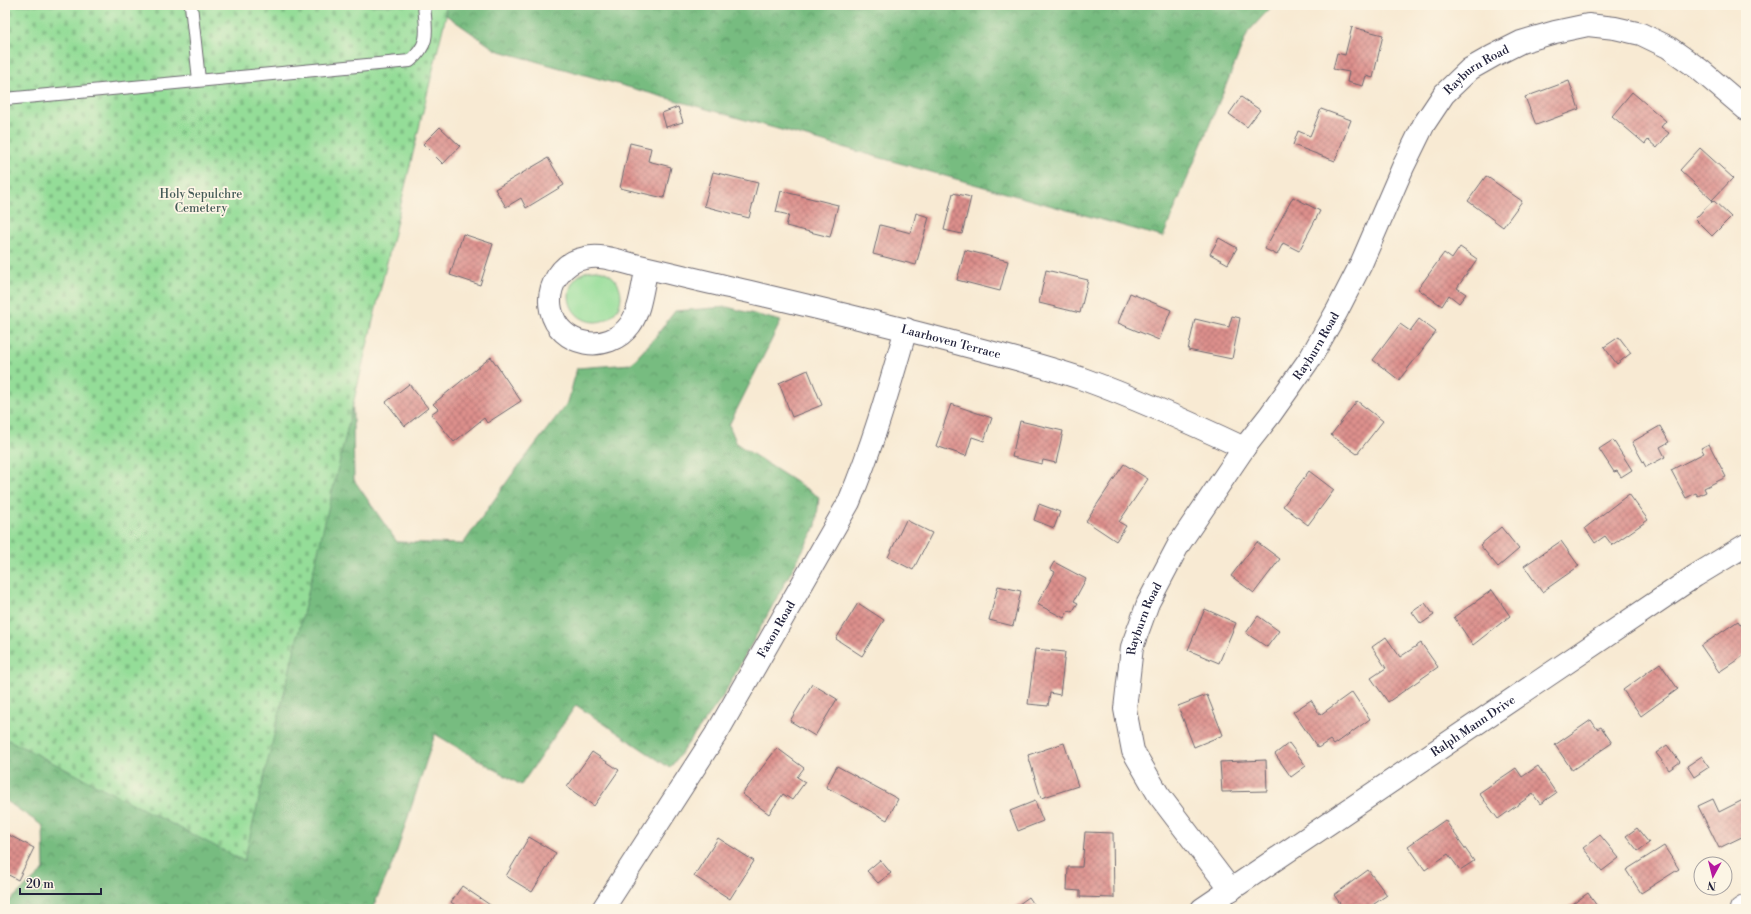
<svg xmlns="http://www.w3.org/2000/svg" width="1751" height="914" font-family="'Libre Bodoni',serif">
<style>
.grass{fill:#94dd98;stroke:#5b806a}
.forest{fill:url(#forest-crowns);stroke:#4c6f5e}
.cemetery{fill:url(#cemetery-stones);stroke:#5b806a}
.building{fill:url(#building-cross-hatch)}
.lines{fill:none;stroke-linecap:round;stroke-linejoin:round}
.lane-casing{stroke:#6d6870;stroke-width:14}
.street-casing{stroke:#6d6870;stroke-width:24}
.lane{stroke:#fff;stroke-width:12}
.street{stroke:#fff;stroke-width:22}
.labels{text-anchor:middle;dominant-baseline:central;stroke-width:3.5;stroke-linejoin:round;paint-order:stroke}
.street-label{font-size:12px;fill:#22223b;stroke:#fcf5e5}
.park-label{font-size:12px;fill:#445a57;stroke:#fcf5e5}
</style>
<defs>
<pattern id="forest-crowns" width="20" height="18" patternUnits="userSpaceOnUse"><rect width="20" height="18" fill="#77bc80"/><path d="M2 6a3 3 0 1 1 6 0M12 15a3 3 0 1 1 6 0" fill="none" stroke="#61986a"/></pattern>
<pattern id="cemetery-stones" width="16" height="16" patternUnits="userSpaceOnUse"><rect width="16" height="16" fill="#94dd98"/><path d="M2 7V4a2 2 0 0 1 4 0v3zM10 15v-3a2 2 0 0 1 4 0v3z" fill="#7fbd84"/></pattern>
<pattern id="building-cross-hatch" width="8" height="8" patternUnits="userSpaceOnUse"><rect width="8" height="8" fill="#dd908c"/><path d="M0 0l8 8M0 8l8-8" fill="none" stroke="#b37574"/></pattern>
</defs>
<rect width="100%" height="100%" fill="#fcf5e5"/>
<filter id="ink" filterUnits="userSpaceOnUse"><feTurbulence type="fractalNoise" baseFrequency=".025" numOctaves="2"/><feDisplacementMap in="SourceGraphic" scale="8" xChannelSelector="R" yChannelSelector="G"/><feConvolveMatrix kernelMatrix="1 2 1 2 8 2 1 2 1" color-interpolation-filters="sRGB"/></filter>
<filter id="wash" filterUnits="userSpaceOnUse"><feTurbulence type="fractalNoise" baseFrequency=".012" numOctaves="4" result="noise"/><feDisplacementMap in="SourceGraphic" scale="16" xChannelSelector="R" yChannelSelector="G"/><feGaussianBlur stdDeviation="0.9" result="paint"/><feColorMatrix in="noise" values="0 0 0 0 0 0 0 0 0 0 0 0 0 0 0 0 0 1.4 0 .05"/><feComposite in="paint" operator="in"/></filter>
<g filter="url(#wash)">
<rect width="100%" height="100%" fill="#f8ead3"/>
<path class="grass" d="M569 296a26 26 0 1 1 52 0a26 26 0 1 1-52 0Z"/>
<path class="forest" d="M445,5H1273L1248,32L1163,237L496,50L446,15Z
M5,124L352,366L354,480L397,542L463,544L511,476L568,402L577,368L631,364L653,340L675,311L727,307L781,321L729,425L737,444L819,497L816,526L723,696L670,768L576,705L521,785L435,734L394,860L372,909H5V905L44,870L43,826L5,800Z"/>
<path class="cemetery" d="M5,5H445L446,15L244,861L5,738Z"/>
<g id="blocks">
<path class="building" d="M1352,27L1383,35L1373,78L1366,76L1363,86L1347,82L1349,72L1333,69L1337,53L1345,55Z
M1569,81L1579,109L1536,125L1525,97Z
M1632,92L1666,121L1661,127L1669,133L1657,148L1648,140L1645,144L1612,116Z
M1241,97L1260,110L1247,127L1229,114Z
M678,107L683,122L666,127L662,113Z
M1321,109L1351,120L1335,161L1293,145L1298,131L1310,136Z
M440,127L460,146L443,164L423,144Z
M630,143L651,148L648,161L671,167L664,198L620,188Z
M1700,148L1733,178L1712,200L1680,170Z
M548,158L564,185L526,208L521,198L506,207L495,189Z
M713,172L758,183L749,218L704,206Z
M1486,176L1522,201L1503,227L1468,201Z
M781,191L838,205L830,237L786,226L789,215L776,212Z
M953,193L971,197L962,234L944,230Z
M1293,197L1320,211L1299,251L1283,243L1277,255L1265,249Z
M1713,200L1731,217L1712,236L1695,219Z
M916,213L929,217L916,265L873,254L880,225L911,233Z
M463,234L493,244L480,285L450,275Z
M1219,238L1237,248L1228,264L1210,254Z
M1460,247L1477,259L1457,288L1466,294L1459,303L1449,295L1442,306L1418,289L1444,253L1452,259Z
M965,250L1008,261L1000,291L957,280Z
M1046,270L1088,280L1080,313L1039,303Z
M1130,293L1171,310L1159,340L1118,323Z
M1232,316L1240,318L1232,359L1188,350L1195,319L1229,327Z
M1419,319L1436,332L1399,380L1373,360L1400,324L1410,331Z
M1619,337L1631,353L1617,364L1604,347Z
M491,357L521,401L487,423L484,418L454,442L431,414L438,409L433,404Z
M808,370L822,405L792,417L779,383Z
M409,384L428,408L405,426L386,402Z
M1357,401L1383,421L1357,454L1331,435Z
M951,404L992,418L984,441L972,437L966,456L936,446Z
M1020,421L1063,431L1056,463L1043,460L1042,464L1012,457Z
M1660,426L1669,442L1660,447L1665,457L1646,467L1632,442Z
M1613,440L1632,470L1621,477L1617,471L1614,472L1599,449Z
M1709,444L1726,477L1704,488L1706,492L1698,496L1696,493L1686,498L1671,470L1704,453L1701,448Z
M1124,464L1148,479L1119,522L1126,526L1116,541L1086,521Z
M1309,471L1334,490L1308,525L1283,506Z
M1629,494L1648,520L1612,545L1605,536L1595,543L1585,528Z
M1039,504L1060,512L1054,528L1034,520Z
M906,520L932,533L913,570L888,557Z
M1501,527L1519,549L1498,567L1480,545Z
M1561,541L1579,566L1542,592L1524,566Z
M1257,542L1280,559L1254,593L1231,576Z
M1054,562L1086,579L1074,601L1078,603L1072,612L1069,610L1064,618L1037,604L1055,572L1050,569Z
M998,586L1021,591L1013,626L989,620Z
M1492,590L1510,616L1473,645L1454,617Z
M858,603L884,620L862,656L836,639Z
M1425,603L1434,615L1421,624L1412,612Z
M1205,609L1236,623L1219,663L1188,650Z
M1258,616L1279,631L1267,647L1246,633Z
M1738,621L1746,632V654L1719,672L1701,646Z
M1386,637L1400,657L1421,643L1438,667L1388,702L1371,678L1386,668L1372,647Z
M1035,649L1065,652L1060,695L1050,693L1048,706L1028,704Z
M1660,663L1678,689L1641,716L1623,690Z
M812,684L837,699L815,736L790,721Z
M1352,692L1370,719L1334,745L1330,740L1318,748L1293,712L1311,700L1320,715Z
M1207,695L1223,735L1194,747L1178,706Z
M1591,720L1597,729L1601,727L1612,743L1572,770L1555,745Z
M1064,743L1078,786L1041,798L1028,755Z
M1289,743L1306,766L1291,777L1275,754Z
M1667,745L1680,762L1669,770L1656,753Z
M777,748L804,768L797,777L805,782L792,800L783,794L769,814L742,794Z
M592,752L619,770L594,806L567,787Z
M1702,756L1709,767L1694,777L1687,766Z
M1266,760L1267,791L1222,792L1220,762Z
M837,766L898,799L887,820L826,787Z
M1538,766L1556,793L1540,804L1533,794L1498,819L1479,793L1516,768L1522,777Z
M1713,799L1719,812L1743,800L1746,806V835L1719,848L1698,806Z
M1035,801L1043,821L1018,831L1010,811Z
M1445,820L1474,861L1460,870L1448,854L1425,870L1408,846Z
M1637,828L1649,843L1638,851L1626,836Z
M1085,832L1113,833L1114,898L1080,897V891L1067,890L1068,867H1082Z
M5,833L34,848L18,880L5,873Z
M1600,835L1619,858L1602,871L1583,848Z
M529,837L556,853L532,892L506,876Z
M718,838L754,861L730,899L694,876Z
M1664,846L1679,869L1641,893L1626,870Z
M880,860L891,873L878,883L867,871Z
M1368,870L1387,895L1367,909H1344L1334,895Z
M462,886L496,909H460L451,902Z
M1588,893L1599,909H1566Z
M1029,897L1037,909H1012Z"/>
</g>
</g>
<g filter="url(#ink)">
<use href="#blocks" fill-opacity="0" stroke="#6d6870" stroke-width="1"/>
<g class="lines">
<defs>
<path id="lane" d="M191,5L199,80
M5,99L410,61C431,43 426,31 424,5"/>
<g id="street">
<path id="s1" d="M647,268C642,286 641,310 630,325C608,355 559,347 551,310C546,287 561,262 585,258C601,254 619,261 635,265C662,271 689,278 716,284C800,304 884,323 967,346C1006,356 1045,366 1083,379C1138,399 1191,423 1244,448"/>
<path id="s2" d="M1231,890L1158,794L1133,751L1125,709L1132,647L1148,603L1179,544L1244,448L1270,415L1311,357L1337,311L1361,264L1403,167L1424,124L1444,94L1470,69L1493,56L1521,42L1555,32L1588,25L1615,28L1641,34L1668,47L1699,69L1746,109"/>
<path id="s3" d="M603,909L718,731L849,502C873,445 889,388 906,329"/>
<path id="s4" d="M1202,909L1695,576L1746,545"/>
<path d="M1741,909L1746,906"/>
</g>
</defs>
<use href="#lane" class="lane-casing"/>
<use href="#street" class="street-casing"/>
<use href="#lane" class="lane"/>
<use href="#street" class="street"/>
</g>
</g>
<g class="labels">
<g class="street-label">
<text stroke="none"><textPath href="#s2" startOffset="954">Rayburn Road</textPath></text>
<text stroke="none"><textPath href="#s1" startOffset="606">Laarhoven Terrace</textPath></text>
<text stroke="none"><textPath href="#s2" startOffset="630">Rayburn Road</textPath></text>
<text stroke="none"><textPath href="#s2" startOffset="306">Rayburn Road</textPath></text>
<text stroke="none"><textPath href="#s3" startOffset="329">Faxon Road</textPath></text>
<text stroke="none"><textPath href="#s4" startOffset="327">Ralph Mann Drive</textPath></text>
</g>
<g class="park-label">
<text x="201" y="194">Holy Sepulchre<tspan x="201" dy="14">Cemetery</tspan></text>
</g>
</g>
<rect width="1751" height="914" fill="none" stroke="#fcf5e5" stroke-width="20"/>
<g transform="translate(1713 876) rotate(187)"><circle r="19" fill="#fcf5e5" stroke="#a5a1a1"/>
<path d="M0-3L7 15L0 10L-7 15Z" fill="#b5179e"/>
<text y="-6" font-size="11" font-weight="bold" text-anchor="middle" fill="#22223b">N</text>
</g>
<path d="M20 888v6h81v-6" fill="none" stroke="#22223b" stroke-width="2"/>
<text x="26" y="888" font-size="12" fill="#22223b" stroke="#fcf5e5" stroke-width="3" paint-order="stroke">20 m</text>
</svg>
